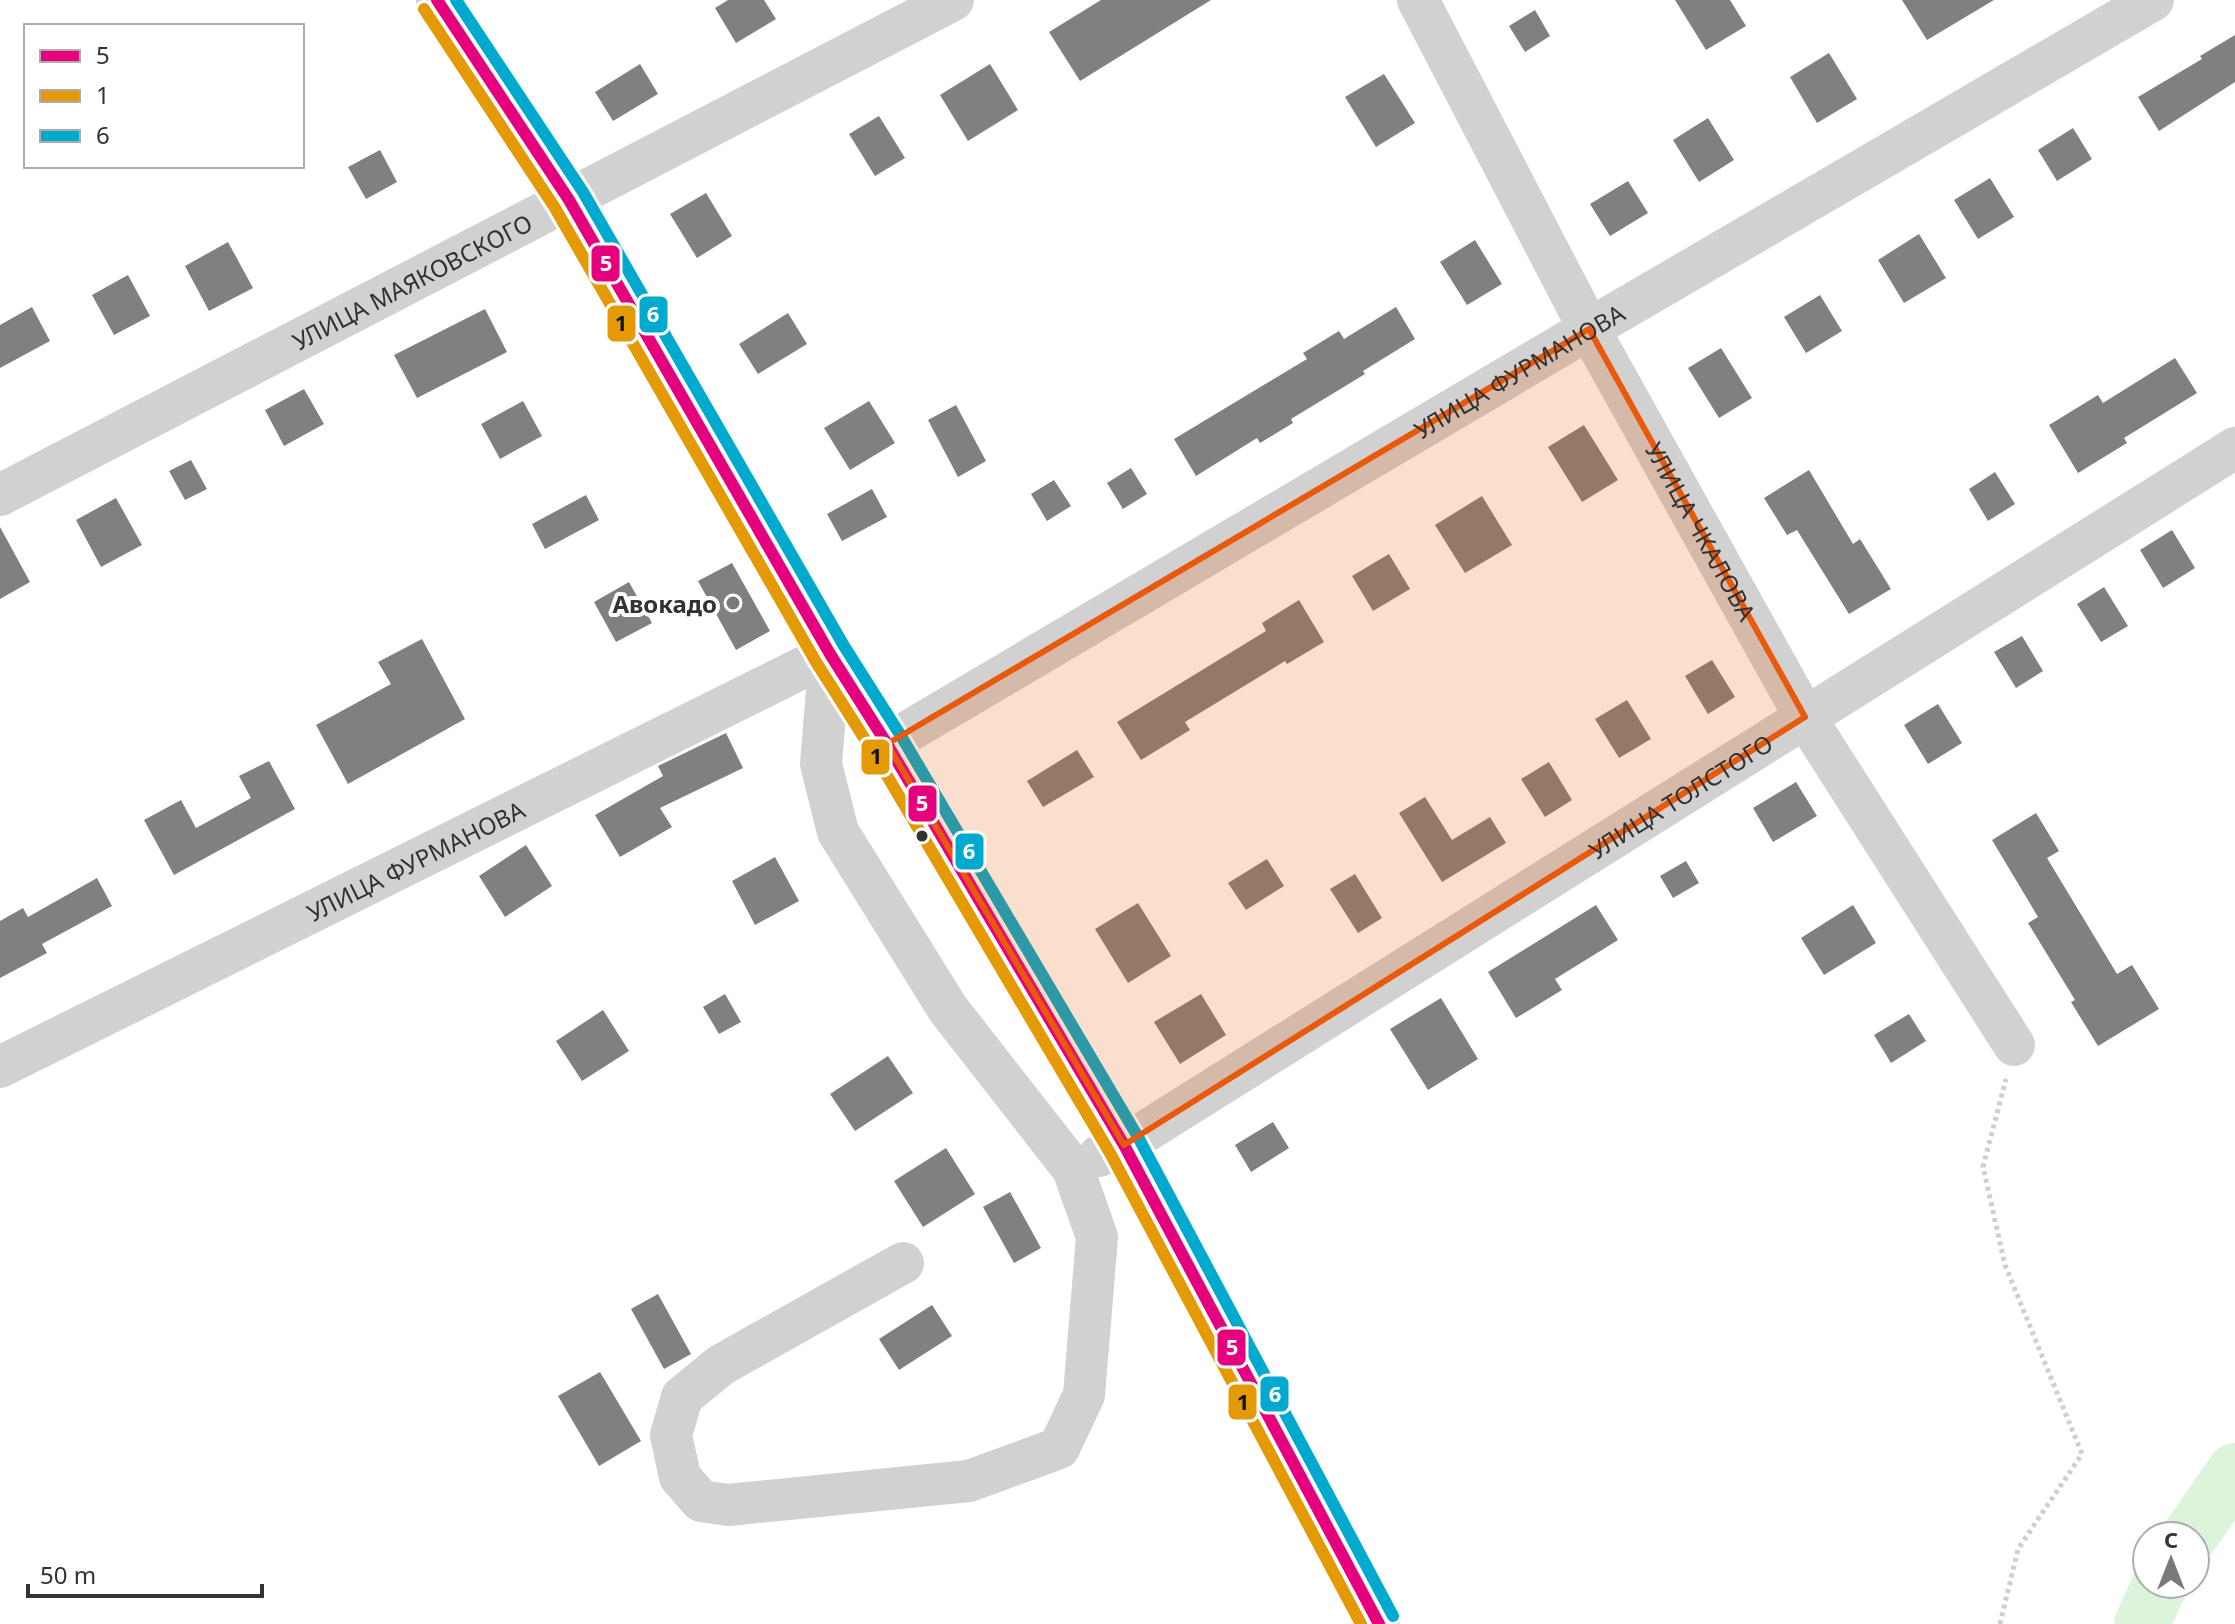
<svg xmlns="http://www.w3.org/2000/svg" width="2235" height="1624" font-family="'Noto Sans',sans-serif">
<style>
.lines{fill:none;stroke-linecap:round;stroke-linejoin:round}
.river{stroke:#dcf4db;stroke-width:56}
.building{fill:#808080}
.path{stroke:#cfcfcf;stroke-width:5;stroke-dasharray:4 4;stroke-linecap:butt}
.minor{stroke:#d1d1d1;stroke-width:42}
.bus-1-casing{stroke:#fff;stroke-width:18}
.bus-2-casing{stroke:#fff;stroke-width:18}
.bus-3-casing{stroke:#fff;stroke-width:18}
.bus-1{stroke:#e5007d;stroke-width:12}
.bus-2{stroke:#e39a05;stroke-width:12}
.bus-3{stroke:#00a9ce;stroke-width:12}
.marked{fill:#e8590c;fill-opacity:0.2;stroke:#e8590c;stroke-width:6;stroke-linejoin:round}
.poi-dot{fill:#7a7a7a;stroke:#fff;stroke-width:3}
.bus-dot{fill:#323232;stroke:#fff;stroke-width:3}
.labels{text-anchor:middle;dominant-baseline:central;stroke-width:8;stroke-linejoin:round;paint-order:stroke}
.street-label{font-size:24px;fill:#323232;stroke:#fff}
.poi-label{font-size:24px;font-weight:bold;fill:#323232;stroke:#fff;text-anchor:end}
.line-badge{stroke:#fff;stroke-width:3}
.badge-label{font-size:22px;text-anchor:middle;font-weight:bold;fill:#fff}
.pale-badge-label{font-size:22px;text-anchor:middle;font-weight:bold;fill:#111}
</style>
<rect width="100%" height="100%" fill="#fff"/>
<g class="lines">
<path class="river" d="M2190,1536L2235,1471
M2142,1624L2160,1584"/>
</g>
<path class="building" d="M728,0H764L776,19L736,43L715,8Z
M1101,0H1211L1080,81L1049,32Z
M1675,0H1730L1746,26L1706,50Z
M1902,0H1994L1927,40Z
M1535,10L1550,36L1525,52L1509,26Z
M2235,35V82L2159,131L2138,97L2202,59L2200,56Z
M1829,53L1857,99L1817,123L1790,77Z
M640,64L658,94L613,121L595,92Z
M990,64L1018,110L968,141L940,95Z
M1384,74L1415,123L1376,147L1345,97Z
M879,116L905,158L875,176L849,134Z
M1708,118L1734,160L1699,182L1673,140Z
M2073,128L2092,159L2057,181L2038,150Z
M380,150L397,182L366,199L348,167Z
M1990,178L2014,217L1978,239L1954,200Z
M1628,181L1648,213L1610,236L1590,204Z
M706,193L732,236L697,258L670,214Z
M1919,234L1946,278L1904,303L1878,260Z
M1475,240L1502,284L1467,305L1440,262Z
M228,242L253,288L209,311L185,266Z
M128,275L150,316L114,335L92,295Z
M1820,295L1842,331L1806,353L1784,317Z
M32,307L50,341L0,368V325Z
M1396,307L1415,339L1363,371L1365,374L1291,419L1293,423L1260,443L1257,438L1196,476L1174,439L1307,359L1303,353L1339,331L1344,339Z
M485,309L507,352L417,398L394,355Z
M788,313L807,344L758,374L739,344Z
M1721,348L1752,398L1719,418L1688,368Z
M2175,358L2197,393L2124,438L2127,443L2078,473L2049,425L2098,395L2103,403Z
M304,389L324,424L284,446L265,410Z
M523,401L542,436L500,459L481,424Z
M869,401L895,443L850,470L824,428Z
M956,405L986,461L958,477L928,420Z
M1584,425L1618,480L1582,502L1548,447Z
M191,460L207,489L185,500L169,471Z
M1131,468L1147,494L1123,509L1107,483Z
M1809,470L1853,544L1860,539L1891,589L1849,614L1797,530L1787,535L1764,498Z
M1995,472L2015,504L1988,521L1969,489Z
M1054,480L1071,506L1047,521L1031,494Z
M872,489L887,517L842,541L827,514Z
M586,495L599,520L545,549L532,524Z
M1482,496L1512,545L1465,573L1435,525Z
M116,498L142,545L101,567L76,520Z
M0,527L30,582L0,599Z
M2172,530L2195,568L2163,588L2140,550Z
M1389,554L1410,589L1373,611L1352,576Z
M732,563L770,631L736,650L698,581Z
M629,582L652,623L616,642L594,602Z
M2104,587L2128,626L2101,642L2077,604Z
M1299,600L1324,642L1287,664L1285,661L1185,722L1190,730L1141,760L1117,722L1266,631L1262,623Z
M2022,636L2043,671L2016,688L1994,652Z
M422,639L465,719L348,784L316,725L391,684L378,662Z
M1712,660L1735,697L1708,714L1685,676Z
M1627,700L1651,739L1619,758L1595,719Z
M1938,704L1962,743L1928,764L1904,725Z
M726,733L743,768L660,808L672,827L620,857L595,815L663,776L658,766Z
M1077,750L1094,777L1043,807L1027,781Z
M269,761L295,809L174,875L144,820L181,800L196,828L251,798L239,776Z
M1549,762L1572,800L1545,817L1521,779Z
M1796,782L1817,816L1773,842L1753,808Z
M1425,797L1452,840L1490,817L1506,843L1442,882L1399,813Z
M2036,813L2059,851L2047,858L2117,974L2132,965L2159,1009L2098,1046L2071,1002L2075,1000L2028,923L2038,917L1992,840Z
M526,845L552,886L505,917L479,876Z
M775,857L799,901L755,925L732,881Z
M1267,859L1284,886L1246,910L1228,883Z
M1686,861L1699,883L1673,898L1660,876Z
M1355,874L1382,918L1358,933L1330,889Z
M97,878L112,906L42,944L47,953L0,978V921L23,908L28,917Z
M1138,903L1171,956L1128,983L1095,929Z
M1596,905L1618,940L1555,979L1562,990L1516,1018L1488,972Z
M1853,905L1876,943L1824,975L1801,938Z
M725,994L741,1022L719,1034L703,1007Z
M1201,994L1226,1035L1180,1064L1154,1022Z
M1441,998L1478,1059L1428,1090L1390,1029Z
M603,1010L629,1051L582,1081L556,1041Z
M1909,1014L1926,1041L1891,1063L1874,1035Z
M888,1056L913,1093L855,1131L830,1094Z
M1273,1122L1289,1148L1251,1172L1235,1145Z
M946,1148L975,1194L923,1227L894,1181Z
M1010,1192L1041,1248L1014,1263L983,1207Z
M658,1294L691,1354L664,1369L631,1309Z
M932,1305L952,1336L899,1370L879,1339Z
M600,1372L641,1441L599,1466L558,1396Z"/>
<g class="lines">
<path class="path" d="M2000,1624L2018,1549L2082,1454L2005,1265L1983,1167L2006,1079"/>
<g class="minor">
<path d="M437,0L569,200L830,654L887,744L1124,1145L1379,1624"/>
<path id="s1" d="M1418,0L1589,329L1805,717L2014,1045"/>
<path id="s2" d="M0,495L953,0"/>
<path d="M830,654L821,764L838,832L948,1009L1073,1169L1097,1237L1084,1395L1059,1448L969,1481L728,1505L701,1501L680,1477L671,1435L682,1397L721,1365L903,1263"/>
<path id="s3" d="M887,744L1589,329L2153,0"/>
<path id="s4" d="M0,1067L830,654"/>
<path id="s5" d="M1099,1156L1124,1145L2235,448"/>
</g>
<defs>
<path id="bus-1" d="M437,0L569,200L830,654L887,744L1124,1145L1379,1624"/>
<path id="bus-2" d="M424,9L555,208L816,662L873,752L1110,1153L1361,1624"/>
<path id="bus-3" d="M456,0L583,192L844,646L901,736L1138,1137L1393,1616"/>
</defs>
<use href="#bus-1" class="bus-1-casing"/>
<use href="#bus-2" class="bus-2-casing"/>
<use href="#bus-3" class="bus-3-casing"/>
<use href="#bus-1" class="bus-1"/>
<use href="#bus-2" class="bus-2"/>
<use href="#bus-3" class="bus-3"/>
</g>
<path class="marked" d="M1589,329L1805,717L1124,1145L887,744Z"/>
<circle class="poi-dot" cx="733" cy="603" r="8"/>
<circle class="bus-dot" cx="922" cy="836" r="7"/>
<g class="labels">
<g class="street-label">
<text stroke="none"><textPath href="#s2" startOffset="464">УЛИЦА МАЯКОВСКОГО</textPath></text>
<text stroke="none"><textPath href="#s3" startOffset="734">УЛИЦА ФУРМАНОВА</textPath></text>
<text stroke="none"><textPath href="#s1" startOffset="602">УЛИЦА ЧКАЛОВА</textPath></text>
<text stroke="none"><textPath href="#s5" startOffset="684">УЛИЦА ТОЛСТОГО</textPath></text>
<text stroke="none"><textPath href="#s4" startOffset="464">УЛИЦА ФУРМАНОВА</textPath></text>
</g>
<g class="poi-label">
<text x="717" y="603">Авокадо</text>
</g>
</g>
<g class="line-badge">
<rect x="590" y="244" width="31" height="39" rx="8" fill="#e5007d"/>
<rect x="638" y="295" width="31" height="39" rx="8" fill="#00a9ce"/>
<rect x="606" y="304" width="31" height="39" rx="8" fill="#e39a05"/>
<rect x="860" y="738" width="31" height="38" rx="8" fill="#e39a05"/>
<rect x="907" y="784" width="31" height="39" rx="8" fill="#e5007d"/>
<rect x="954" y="832" width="31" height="39" rx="8" fill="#00a9ce"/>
<rect x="1216" y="1328" width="31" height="39" rx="8" fill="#e5007d"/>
<rect x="1259" y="1375" width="31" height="38" rx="8" fill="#00a9ce"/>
<rect x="1227" y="1383" width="31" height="38" rx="8" fill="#e39a05"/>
</g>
<g class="badge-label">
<text x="606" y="271">5</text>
<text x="653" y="322">6</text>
<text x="922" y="811">5</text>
<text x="969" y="859">6</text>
<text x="1232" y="1355">5</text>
<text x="1275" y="1402">6</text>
</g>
<g class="pale-badge-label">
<text x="621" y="331">1</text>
<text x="876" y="764">1</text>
<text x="1243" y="1410">1</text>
</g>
<rect x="24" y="24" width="280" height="144" fill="#ffffff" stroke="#adadad" stroke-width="2"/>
<rect x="40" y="50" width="40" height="12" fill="#e5007d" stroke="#adadad" stroke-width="2"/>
<text x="96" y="64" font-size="24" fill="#323232">5</text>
<rect x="40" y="90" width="40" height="12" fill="#e39a05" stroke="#adadad" stroke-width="2"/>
<text x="96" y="104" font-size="24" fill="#323232">1</text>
<rect x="40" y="130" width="40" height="12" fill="#00a9ce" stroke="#adadad" stroke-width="2"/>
<text x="96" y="144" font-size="24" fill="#323232">6</text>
<g transform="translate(2171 1560)"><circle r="38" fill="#ffffff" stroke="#adadad" stroke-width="2"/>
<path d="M0-6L14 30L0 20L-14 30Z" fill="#7a7a7a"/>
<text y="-12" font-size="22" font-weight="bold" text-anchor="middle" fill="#323232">С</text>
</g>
<path d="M28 1584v12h234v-12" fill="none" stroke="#323232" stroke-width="4"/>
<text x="40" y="1584" font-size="24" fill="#323232" stroke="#ffffff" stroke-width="6" paint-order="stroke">50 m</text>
</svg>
